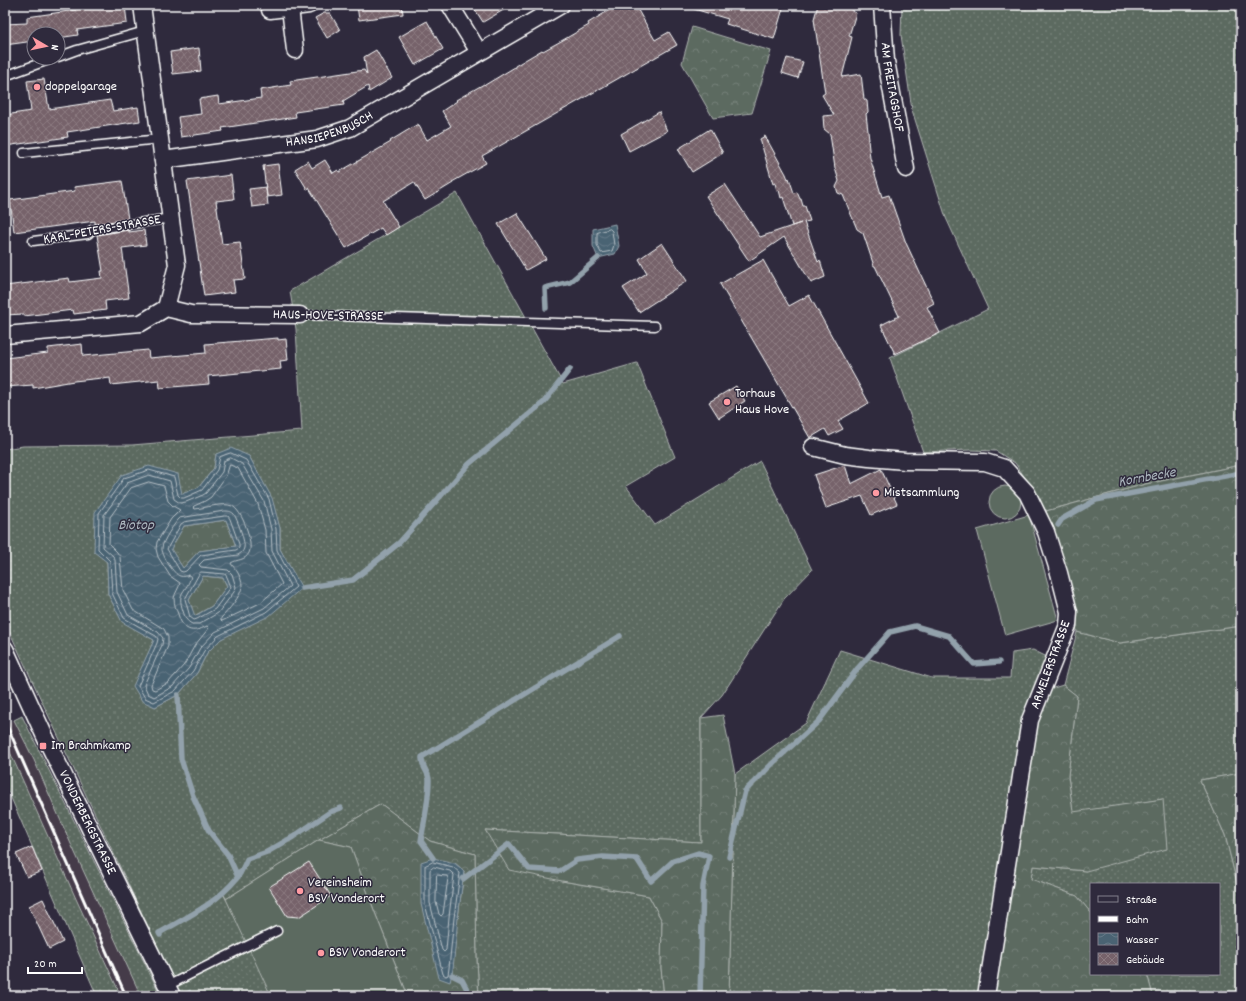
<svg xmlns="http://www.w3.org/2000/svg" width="1246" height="1001" font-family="Dekko,sans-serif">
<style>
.built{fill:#443b4a}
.grass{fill:url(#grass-dots);stroke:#aeb4b0;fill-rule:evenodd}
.forest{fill:url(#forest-crowns);stroke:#aeb4b0;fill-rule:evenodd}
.pitch{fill:#5c6a60;stroke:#aeb4b0}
.water{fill:url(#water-waves);stroke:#92a1ab;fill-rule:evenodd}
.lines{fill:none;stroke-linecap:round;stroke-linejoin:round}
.shore{stroke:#b7c1c7;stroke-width:1}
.stream{stroke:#92a1ab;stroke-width:5.5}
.building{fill:url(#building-cross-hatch);stroke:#fff}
.lane-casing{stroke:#fff;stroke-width:11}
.street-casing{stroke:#fff;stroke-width:19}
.lane{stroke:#2f2a3d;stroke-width:8}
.street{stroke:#2f2a3d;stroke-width:16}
.rail{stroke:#fff;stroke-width:3}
.poi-dot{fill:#ff9aa2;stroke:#2f2a3d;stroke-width:1.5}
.labels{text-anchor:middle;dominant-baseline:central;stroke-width:3;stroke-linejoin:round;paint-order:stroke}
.poi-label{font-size:14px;fill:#fff;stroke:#2f2a3d;text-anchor:start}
.street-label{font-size:14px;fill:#fff;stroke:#2f2a3d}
.water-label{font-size:15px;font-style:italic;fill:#aeb9c0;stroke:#2f2a3d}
</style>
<defs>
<pattern id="grass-dots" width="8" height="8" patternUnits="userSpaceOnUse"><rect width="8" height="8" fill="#5c6a60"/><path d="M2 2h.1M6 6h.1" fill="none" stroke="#748078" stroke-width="1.8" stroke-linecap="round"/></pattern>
<pattern id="forest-crowns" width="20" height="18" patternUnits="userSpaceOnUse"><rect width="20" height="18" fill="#5c6a60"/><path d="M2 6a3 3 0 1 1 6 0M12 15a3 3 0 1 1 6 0" fill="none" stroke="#748078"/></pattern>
<pattern id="water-waves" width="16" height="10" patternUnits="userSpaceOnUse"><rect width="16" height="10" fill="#4a6373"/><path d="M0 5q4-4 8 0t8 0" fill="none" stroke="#657a88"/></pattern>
<pattern id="building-cross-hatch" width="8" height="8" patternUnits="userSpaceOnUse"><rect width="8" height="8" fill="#76626a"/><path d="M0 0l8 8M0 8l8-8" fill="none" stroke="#8b7a80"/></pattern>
</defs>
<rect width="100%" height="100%" fill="#2f2a3d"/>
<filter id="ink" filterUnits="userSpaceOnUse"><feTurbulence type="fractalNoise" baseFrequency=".025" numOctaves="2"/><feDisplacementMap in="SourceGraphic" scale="8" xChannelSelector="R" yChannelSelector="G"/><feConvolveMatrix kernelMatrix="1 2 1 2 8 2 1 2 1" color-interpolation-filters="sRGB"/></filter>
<g filter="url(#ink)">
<path class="built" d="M14,720L34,760L71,844L141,996H121L77,901L5,741V724Z"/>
<path class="grass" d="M902,5H1241V465L1146,484L1046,511L1028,482L1015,463L996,451L971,450L923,452L890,358L988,309L946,218L912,110L901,35Z
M457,193L563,384L637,363L675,457L626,486L655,525L760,461L812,570L784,599L722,695L701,718V842L485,830L562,881L649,896L662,921L661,968L664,996H479L477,960L475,854L430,841L381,804L319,840L226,899L224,895L249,943L273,996H181L43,704L5,622V449L23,446L132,445L302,431L296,329L290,291ZM216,454L249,456L259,475L280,528V549L301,588L221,639L207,653L197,673L178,695L155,707L145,661L154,640L122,621L108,594L107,562L182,494L199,487L214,468Z
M1241,626V773L1200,780L1225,835L1241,899V996H1153L1148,977L1145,974H1219V884H1091V913L1077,896L1031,879L1033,866L1086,871L1163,799L1073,813L1068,776L1077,696L1063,685L1077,632L1120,643Z
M840,650L932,678H1010L1012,653L1033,650L1049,658L981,996H729L735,774L806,723Z
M22,716L161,996H141L71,844L34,760L14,720Z
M5,741L77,901L121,996H97L5,784Z"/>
<path class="forest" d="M692,27L771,51L752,113L713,118L682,63Z
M1241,465V626L1120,643L1077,632L1075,618L1046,511L1146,484Z
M226,520L236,546L199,551L183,568L170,549L184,526Z
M203,576L223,578L227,586L212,606L194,616L189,600Z
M1063,685L1077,696L1068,776L1073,812L1163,799L1167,849L1086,871L1033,866L1031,879L1077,896L1091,913V974H1145L1148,977L1153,996H990L1031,748L1047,690Z
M723,715L735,774L729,996H664L661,968L662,921L649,896L562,881L509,870L485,830L701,842V718Z
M1241,773V899L1225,835L1200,780Z
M381,804L430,841L475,854L477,960L479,996H408L374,910L351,847L319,840ZM455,863L464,871L458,918Z"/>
<path class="pitch" d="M989 502a16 16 0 1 1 32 0a16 16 0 1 1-32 0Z
M1029,515L1058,620L1005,635L977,530Z
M319,840L351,847L374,910L408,996H271L226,899Z"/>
<path class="water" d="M615,224L619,246L615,254L598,258L593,246V229Z
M231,448L249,456L272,498L280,528V549L302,588L269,616L221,639L207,653L197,673L178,695L155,707L142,701L133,686L154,640L122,622L108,594L107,562L94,552L95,512L122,475L149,466L178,474L182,494L199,487L214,468L216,454ZM226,520L236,546L199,551L183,568L171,549L184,526ZM203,576L223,578L227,586L212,606L195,616L189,600Z
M433,858L455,863L464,871L458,918L453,969L450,982L439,978L421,904V862Z"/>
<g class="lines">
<path class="shore" d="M610,229L612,231L614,245L612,251L601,253L597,245V233Z
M231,453L246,460L269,499L276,529L277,550L296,587L266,612L218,636L204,651L193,671L175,691L154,702L145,698L138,686L157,643L158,639L156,636L124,618L112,593L110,561L98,549L99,513L124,478L149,470L174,477L178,495L181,498H184L202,490L217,470L220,457Z
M231,458L242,464L264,501L271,529L272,551L290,586L264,608L215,632L200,648L189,668L172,687L154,697L148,694L144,685L162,645L163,638L158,632L128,615L117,592L115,560L113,556L103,547L104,515L127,483L149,475L170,481L174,499L180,503L186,502L203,495L206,493L222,472L224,461Z
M230,465L238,468L258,504L265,530L266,553L282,584L260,603L222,621L221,620V618C227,612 242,595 242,586C242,581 240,577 238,573C236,569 232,566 231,563C237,559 245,561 249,553C254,543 242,510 232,506C223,502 205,508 195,509L193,507L194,506L205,501L211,497L226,476Z
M149,482L164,486L168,501L173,506L180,510L171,519L157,542L156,549L158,557L170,576L180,583C179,588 175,593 174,598C174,604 176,609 178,614C183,631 192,634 207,626L209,628L195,645L184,665L168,683L155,690L152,689L151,685L168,646V637L164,629L133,610L123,590L120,557L117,552L109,544L110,517L131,488Z
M225,511C228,511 231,511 234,514C237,519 246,543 244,548C243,552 241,553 238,555L204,560L199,565L201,567L228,570L232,574L235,584L236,587L234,592L218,613L199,624H192C186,621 185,617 183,611C176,590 187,593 191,576L189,575C186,576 183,577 180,576C174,575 161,554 162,548C162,542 175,522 180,518Z
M225,516H228L230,519L239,544V548L236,550L201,555L186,571L183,572L180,571L167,549L181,524L184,522Z
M201,572L225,574L227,577L231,587L215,609L197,619L194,620L190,617L185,599L199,574Z
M433,862L453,867L460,873L454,918L449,968L448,975L446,976L443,974L425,904V866Z
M434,867L450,871L454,875L449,917L446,950L444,952L442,950L430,903V870Z
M437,875L447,876L448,878L443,914L441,916L439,914L436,902Z"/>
<path class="stream" d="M546,308L545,288L570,282L598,258
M1058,525L1062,519L1096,500L1241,473
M302,588L353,580L399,543L469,464L544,402L570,369
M178,695L181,759L193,796L209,831L228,855L238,877
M729,857L745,791L774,762L819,721L858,668L890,632L915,626L949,636L974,664L999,662
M433,858L421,841C424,821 429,800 429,780C429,772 421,767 422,757L620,636
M463,879L509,844L529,869L560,871L577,860L603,857L637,859L651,881L673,861L698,853L709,856L703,886L700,996
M160,935L159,933C187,917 216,904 237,878C241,873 244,866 247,859L267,852L293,837L330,812L341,808
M452,975L462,980L469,993V996
M189,993L190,996"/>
</g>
<path class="building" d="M75,5H125L127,23L77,30L78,35L58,38V34H34V41L5,45V24L27,23V17L76,10Z
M357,5H402L403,14L359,20Z
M472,5H512L483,22Z
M618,5H635L655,40L669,32L677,45L482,156L486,163L452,182L453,183L425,200L414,182L383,201L399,227L386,235L381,228L346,248L309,188L307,189L295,169L308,161L312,168L325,160L333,173L338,170L339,172L391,142L390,141L418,124L427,140L451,126L442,111L457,101L456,100L484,84L485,85L515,67V66L542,50L543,51L563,40L589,25L588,23Z
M695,5H784L774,39L726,24L728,19L694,9Z
M818,5H853L852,11L856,13L849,36L852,37L842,77L861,74L864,99L867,101L868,112L866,114L869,140H868L870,158L882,197L889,195L906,243L934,303L927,307L940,333L895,354L881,325L899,316L875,266H874L863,233L857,229L843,195L838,193L836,187L839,181L835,168L830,134L824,129L823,116L834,115L822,95L825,93L814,19Z
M324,13H330L340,30L327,38L315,18Z
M427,21L443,49L415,65L399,37Z
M199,48L201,71L173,74L170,52Z
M376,50L392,78L369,92L368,86L343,101L344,105L295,112L296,117L222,128L223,131L181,137L178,117L201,114L199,99L218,96L219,104L261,98L260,90L291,85L290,81L364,70L367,75L364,57Z
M787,58L803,62L798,78L782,73Z
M44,79L49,109L110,100L113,111L138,107L140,121L67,132L68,137L5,146V115L31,111L27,81Z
M659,112L667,131L629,151L621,134Z
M710,129L723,153L692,172L678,149Z
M765,136L786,174L788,179L789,178L794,193L797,192L800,199H801L803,206H805L810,221L804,222L818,262L820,260L825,277L811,283L784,237L749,261L706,196L725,184L760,237L801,223L792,226L783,197L781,198L779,190L777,191L775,183L773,184L760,139Z
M278,164L282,195L267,197L263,166Z
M231,175L234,199L216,201L222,244L240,242L245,279L233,280L235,292L204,296L187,181Z
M122,181L128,219L95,224V221L14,232L10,200L75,191L74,187Z
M266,187L268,205L252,207L249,189Z
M517,213L546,259L526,270L498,224Z
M129,230V232L144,230L146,245L122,248L129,298L105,301L106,310L74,314L73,310L24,316V314L5,315V286L69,278L70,282L102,278L101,271H103L97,235Z
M662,243L687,281L639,312L623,288L647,273L639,259Z
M763,260L789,306L809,295L869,403L838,421L843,429L829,436L825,429L810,438L720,284Z
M278,338V340L286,339L288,360L280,361L281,369L208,376L209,384L160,388L159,380L111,385L110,378L102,379V378L74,381L33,388V385L5,387V358L48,353V348L82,344L83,356L148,350L149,358L206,353L205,344Z
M736,386L745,401L719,418L709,402Z
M845,465L851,484L881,469L897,504L871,515L862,496L826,508L814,475Z
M32,847L42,871L27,877L16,854Z
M309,862L331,896L299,917L287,916L269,887Z
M43,899L63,942L49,949L29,906Z"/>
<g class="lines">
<defs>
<path id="lane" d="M58,57L77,50L145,31
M5,76L54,58
M24,153L160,139
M33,241L88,234L92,230L171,218
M300,315L655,326
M167,986L277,931"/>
<g id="street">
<path d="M142,5L177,265L166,308"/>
<path d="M450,5L479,52"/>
<path id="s1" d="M882,5L886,61L906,169"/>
<path d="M290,8L295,50"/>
<path d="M270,10L309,5"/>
<path id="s2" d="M163,160L317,139L350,128L561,5"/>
<path d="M5,335L141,323L166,308L191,314L300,315"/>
<path d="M813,447L845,455L869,458L905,461L985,462L1004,468L1027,493L1046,532L1059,573L1069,612L1068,625L1030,720L986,996"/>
<path id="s3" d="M5,649L46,739L172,996"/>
</g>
</defs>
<use href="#lane" class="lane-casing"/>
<use href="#street" class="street-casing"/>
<use href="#lane" class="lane"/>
<use href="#street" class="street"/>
<path class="rail" d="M5,721L126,996"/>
</g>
</g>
<g class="poi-dot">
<circle cx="37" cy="87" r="4"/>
<circle cx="727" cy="402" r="4"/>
<circle cx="876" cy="493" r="4"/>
<rect x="39" y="742" width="8" height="8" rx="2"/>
<circle cx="300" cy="891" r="4"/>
<circle cx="321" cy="953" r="4"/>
</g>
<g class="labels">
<g class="poi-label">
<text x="45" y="87">doppelgarage</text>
<text x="735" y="394">Torhaus<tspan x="735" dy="16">Haus Hove</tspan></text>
<text x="884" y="493">Mistsammlung</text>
<text x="51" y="746">Im Brahmkamp</text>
<text x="308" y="883">Vereinsheim<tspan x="308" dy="16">BSV Vonderort</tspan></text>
<text x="329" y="953">BSV Vonderort</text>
</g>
<g class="street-label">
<text stroke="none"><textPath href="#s1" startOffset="83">AM FREITAGSHOF</textPath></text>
<text stroke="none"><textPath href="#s2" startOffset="170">HANSIEPENBUSCH</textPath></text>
<text transform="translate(102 230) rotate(-10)">KARL-PETERS-STRASSE</text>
<text transform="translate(328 316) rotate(1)">HAUS-HOVE-STRASSE</text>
<text transform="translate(1051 665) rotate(-70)">ARMELERSTRASSE</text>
<text stroke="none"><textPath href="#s3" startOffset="192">VONDERBERGSTRASSE</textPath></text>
</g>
<g class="water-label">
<text transform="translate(1147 478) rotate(-10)">Kornbecke</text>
<text x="136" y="526">Biotop</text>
</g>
</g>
<rect width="1246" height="1001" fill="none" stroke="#2f2a3d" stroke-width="20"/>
<rect x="10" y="10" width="1226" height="981" fill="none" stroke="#fff" stroke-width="1.5" filter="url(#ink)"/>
<rect x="1090" y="883" width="130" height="92" fill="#2f2a3d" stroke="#827f8b"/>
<rect x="1098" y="896" width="20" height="6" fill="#2f2a3d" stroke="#827f8b"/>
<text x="1126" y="903" font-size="12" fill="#ffffff">Straße</text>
<rect x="1098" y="916" width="20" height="6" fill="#ffffff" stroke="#827f8b"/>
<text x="1126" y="923" font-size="12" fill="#ffffff">Bahn</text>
<rect x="1098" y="933" width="20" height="12" fill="url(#water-waves)" stroke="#827f8b"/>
<text x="1126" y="943" font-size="12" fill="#ffffff">Wasser</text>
<rect x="1098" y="953" width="20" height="12" fill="url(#building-cross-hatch)" stroke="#827f8b"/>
<text x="1126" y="963" font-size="12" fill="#ffffff">Gebäude</text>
<g transform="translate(46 46) rotate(99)"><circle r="19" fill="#2f2a3d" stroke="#827f8b"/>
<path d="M0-3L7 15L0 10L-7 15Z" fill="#ff9aa2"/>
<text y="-6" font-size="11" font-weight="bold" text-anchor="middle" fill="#ffffff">N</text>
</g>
<path d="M28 967v6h54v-6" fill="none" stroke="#ffffff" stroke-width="2"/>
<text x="34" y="967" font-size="12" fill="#ffffff" stroke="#2f2a3d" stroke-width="3" paint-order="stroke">20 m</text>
</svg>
